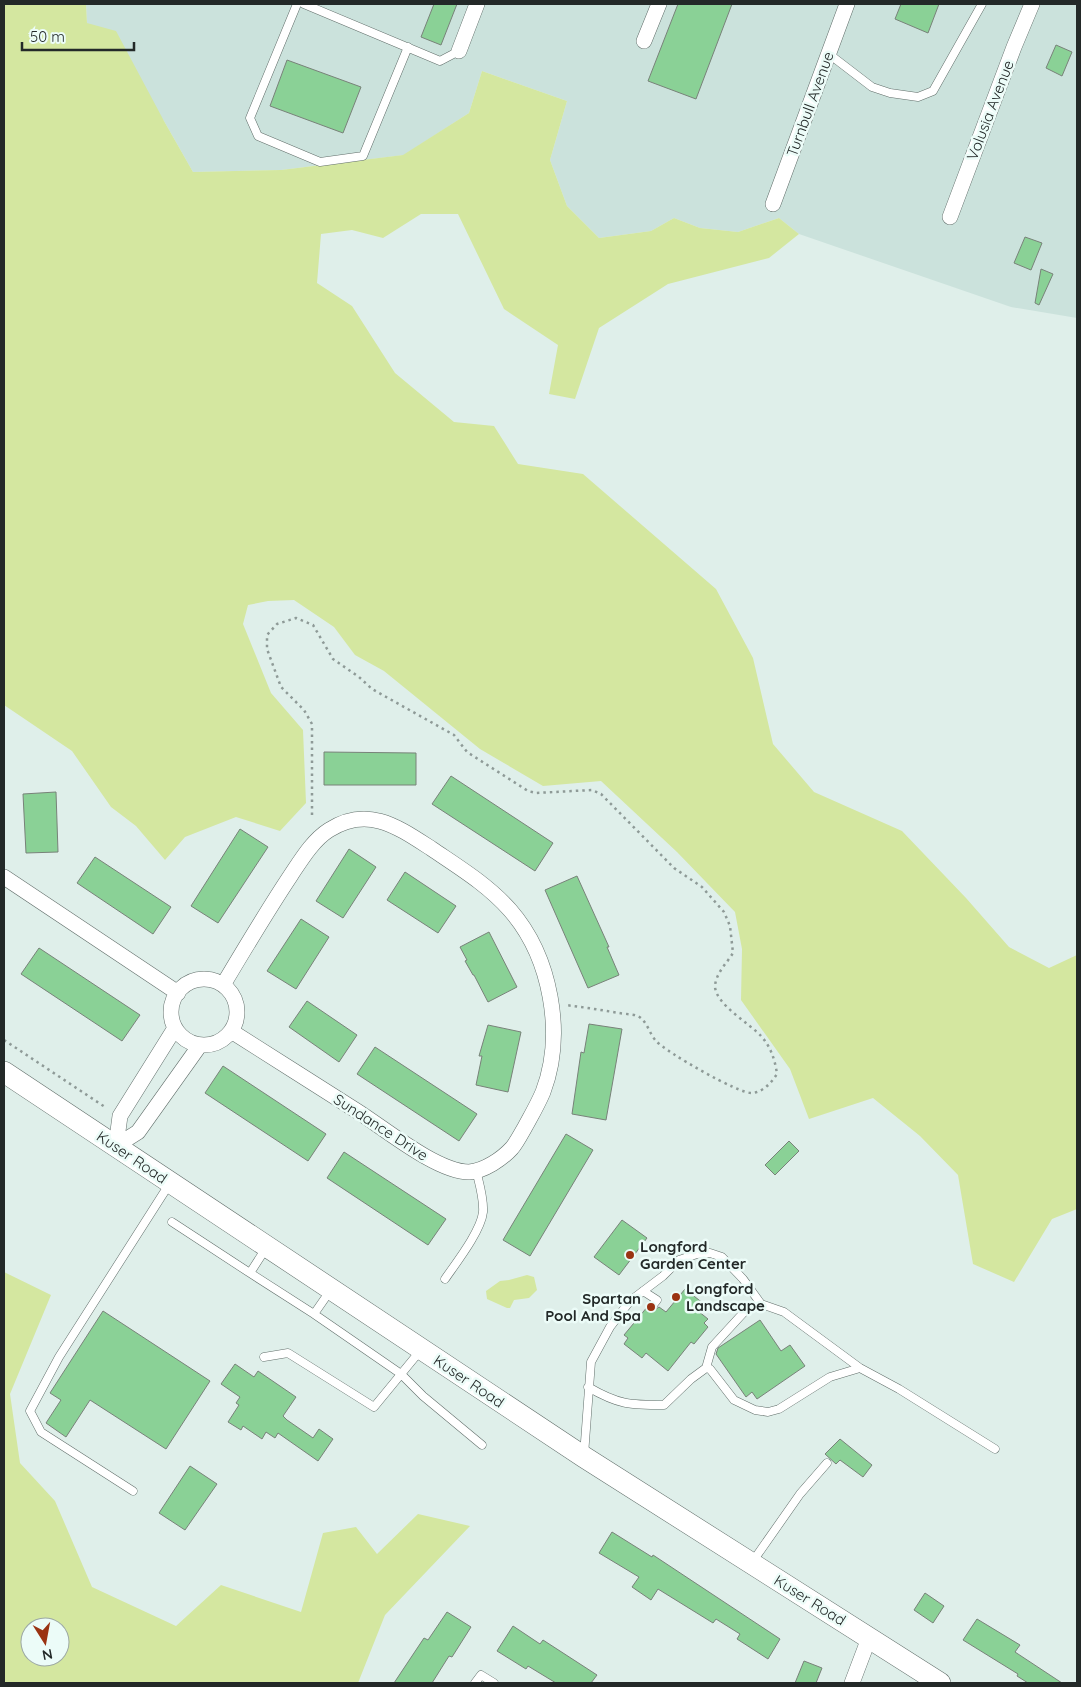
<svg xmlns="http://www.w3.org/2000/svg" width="1081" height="1687" font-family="Quicksand,sans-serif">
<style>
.built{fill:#cbe2dc}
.green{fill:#d4e7a0;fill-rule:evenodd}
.building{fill:#8ad196;stroke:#788279}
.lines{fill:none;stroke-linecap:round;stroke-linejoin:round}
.lane-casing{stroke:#616e6a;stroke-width:9}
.street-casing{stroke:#616e6a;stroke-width:16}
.secondary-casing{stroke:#616e6a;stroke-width:22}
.path{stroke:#8e9a97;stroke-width:2.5;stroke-dasharray:2.5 4;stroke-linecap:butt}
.lane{stroke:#fff;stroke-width:8}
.street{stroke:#fff;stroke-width:15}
.secondary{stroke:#fff;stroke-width:21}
.poi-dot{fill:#9a3312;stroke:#ecfcf8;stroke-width:2}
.labels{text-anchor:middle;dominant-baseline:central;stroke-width:5;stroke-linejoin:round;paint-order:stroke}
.street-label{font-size:15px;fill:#232928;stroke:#ecfcf8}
.poi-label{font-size:15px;font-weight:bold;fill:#232928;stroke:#ecfcf8;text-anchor:start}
</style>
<rect width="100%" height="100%" fill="#dfefea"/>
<path class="built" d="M86,4H1077V318L1011,307L799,234L779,218L738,232L700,228L674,218L651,231L599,238L567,206L550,160L567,101L482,71L469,113L404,155L281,170L193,172L164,121L87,23Z"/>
<path class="green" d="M4,4H86L87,23L116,31L164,121L193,172L281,170L403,155L469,113L482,71L567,101L550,160L567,206L599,238L651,231L674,218L700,228L738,232L779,218L799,234L769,258L668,284L599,328L575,399L549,394L558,345L504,309L458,214H421L383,238L352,230L321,234L317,283L352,306L395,373L454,422L494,426L518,464L583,474L716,589L753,658L773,744L814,792L902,831L966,898L1009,947L1049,968L1077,955V1209L1052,1219L1014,1282L973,1264L958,1175L920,1136L873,1098L809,1119L790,1069L741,1000L742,949L735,912L677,852L601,781L543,786L480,749L384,671L355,655L334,627L294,600L268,601L248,605L243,624L271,693L303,730L306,803L280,831L236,817L185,837L165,860L136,826L111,807L72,751L4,705Z
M4,1272L51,1295L10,1394L20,1463L55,1501L92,1587L176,1626L221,1585L301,1612L323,1533L356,1527L377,1554L418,1514L470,1526L385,1615L358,1683H4ZM30,1627H60V1657H30Z
M527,1275L534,1277L537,1290L529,1298L514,1300L510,1308H507L487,1299L486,1291L500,1281L509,1280Z"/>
<path class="building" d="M434,4H457L441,45L421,37Z
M678,4H732L696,99L648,81Z
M901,4H939L928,33L895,19Z
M1056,45L1072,52L1062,76L1046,68Z
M287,60L361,87L343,133L270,106Z
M1025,237L1042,243L1031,270L1014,263Z
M1041,269L1053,274L1039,305L1035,303Z
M324,752L416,753V785H324Z
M451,776L553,843L535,871L432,804Z
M56,792L58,852L26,853L23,794Z
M240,829L268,847L218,923L191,906Z
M349,849L376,867L343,918L316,901Z
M95,857L171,907L153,934L77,883Z
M405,872L456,906L438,933L387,900Z
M577,876L609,947H607L619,975L588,988L545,890Z
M301,919L329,937L296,989L267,971Z
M489,932L517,987L488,1002L474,975H473L465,961L467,960L460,947Z
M39,948L140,1015L122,1041L21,974Z
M307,1001L357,1035L339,1062L289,1027Z
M589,1024L622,1029L606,1120L572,1114L581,1052L584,1053Z
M488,1025L521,1032L508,1092L476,1085L482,1056H479Z
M375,1047L477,1114L459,1141L357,1074Z
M223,1066L326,1134L308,1161L205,1093Z
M566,1134L593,1150L530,1256L503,1240Z
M789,1141L799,1151L775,1175L765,1165Z
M344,1152L446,1219L428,1245L327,1178Z
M622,1220L647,1238L619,1275L594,1257Z
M685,1289L704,1304L698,1311L708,1319L704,1323L708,1327L694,1344L691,1342L668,1371L646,1353L642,1358L624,1344L628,1338L624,1335L648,1306L649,1309L653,1311L659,1307L666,1312Z
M103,1311L210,1381L166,1449L90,1400L66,1437L46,1423L61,1400L50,1393Z
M760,1320L781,1351L790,1345L805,1366L757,1399L752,1392L746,1397L716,1354L718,1348Z
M235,1364L254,1377L258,1371L296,1397L283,1416L287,1420L313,1438L319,1429L333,1439L318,1461L278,1433L275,1438L266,1432L262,1439L243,1426L241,1430L228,1422L239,1405L236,1403L240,1397L221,1384Z
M840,1439L872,1465L863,1477L840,1460L836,1464L825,1454Z
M190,1466L217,1484L185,1530L159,1513Z
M612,1532L652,1557L653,1555L780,1639L768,1659L737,1639L740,1634L716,1619L713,1623L658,1589L651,1600L632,1587L639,1577L599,1553Z
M925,1593L944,1606L933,1623L914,1610Z
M447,1612L471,1627L452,1657L449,1656L432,1683H394L424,1638L428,1640Z
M977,1619L1020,1645L1015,1652L1062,1683H1028L1017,1676L1018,1674L963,1640Z
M513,1626L540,1644L543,1640L597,1675L591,1683H556L528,1666L526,1669L497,1651Z
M804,1661L822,1668L816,1683H795Z"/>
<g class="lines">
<defs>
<path id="lane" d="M297,4L250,118L258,136L320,162L363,156L408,47
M304,4L440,61L459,51
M829,54L872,87L890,93L918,97L933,91L982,4
M172,1222L250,1273
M266,1248L250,1273L314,1314
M445,1279C456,1263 481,1231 483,1212C484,1198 479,1183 476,1170
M330,1291L314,1314L401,1374L423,1396L482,1445
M643,1291L657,1300L653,1305
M264,1357L288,1353L374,1407L420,1351
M706,1368L712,1347L746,1310L761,1304L784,1312L860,1368
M588,1387C619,1405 630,1405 664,1405L691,1379L706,1368L710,1369L734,1400L755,1410L768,1412L779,1409L830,1377L860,1368L899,1389L995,1449
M584,1455L591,1362L610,1327L630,1301L663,1276L679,1260L697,1254L710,1253L722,1257L743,1279L761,1304
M133,1491L41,1432L30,1411L59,1357L170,1183
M753,1561L800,1494L827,1463
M475,1683L481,1675L494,1683"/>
<path id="street" d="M644,41L659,4
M459,51L477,4
M773,204L847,4
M950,217L1014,47L1032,4
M4,877L178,993
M171 1012a33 33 0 1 1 66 0a33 33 0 1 1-66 0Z
M223,985C245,948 267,911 291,875C301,860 313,840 329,830C368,805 398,827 432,849C460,868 488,885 510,910C551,957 565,1034 543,1092C538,1104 531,1116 525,1127C521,1134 517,1142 512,1148C502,1159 484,1171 469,1172C437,1172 384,1128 357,1111C315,1084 273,1058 231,1031
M116,1146L120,1116L175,1028
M116,1146L138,1132L200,1045
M852,1683L869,1638"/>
<path id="secondary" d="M4,1072L584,1457L940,1683"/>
</defs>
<use href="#lane" class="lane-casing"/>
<use href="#street" class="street-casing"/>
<use href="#secondary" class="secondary-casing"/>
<path class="path" d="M312,815V724L304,710L281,687L267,649V635L277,624L296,618L313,625L333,659L359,677L372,689L454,735L467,752L528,791L536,793L592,790L601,794L674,868L702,887L724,912L730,926L733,953C727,963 716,973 715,986C715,1004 749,1023 761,1036C771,1047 775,1060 777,1074C771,1083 764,1091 753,1093C740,1095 666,1052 656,1041C649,1033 647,1021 638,1016C633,1014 624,1014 619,1013C601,1010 583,1007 565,1005
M4,1040L105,1107"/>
<use href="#lane" class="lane"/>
<use href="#street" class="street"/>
<use href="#secondary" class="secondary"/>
</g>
<g class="poi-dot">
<circle cx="630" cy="1255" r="5"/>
<circle cx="676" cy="1297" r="5"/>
<circle cx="651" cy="1307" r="5"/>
</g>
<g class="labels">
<g class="street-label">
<text transform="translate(810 104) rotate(-70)">Turnbull Avenue</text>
<text transform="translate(990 110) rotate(-69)">Volusia Avenue</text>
<text transform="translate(381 1127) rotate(33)">Sundance Drive</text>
<text transform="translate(132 1157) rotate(34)">Kuser Road</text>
<text transform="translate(469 1381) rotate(34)">Kuser Road</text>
<text transform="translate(810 1600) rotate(32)">Kuser Road</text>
</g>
<g class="poi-label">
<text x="640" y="1246">Longford<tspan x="640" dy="17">Garden Center</tspan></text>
<text x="686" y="1288">Longford<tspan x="686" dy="17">Landscape</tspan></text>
<text x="641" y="1298" text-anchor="end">Spartan<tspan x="641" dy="17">Pool And Spa</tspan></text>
</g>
</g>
<rect width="1081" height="1687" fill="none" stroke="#232928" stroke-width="10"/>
<g transform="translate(45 1642) rotate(169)"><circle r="24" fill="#ecfcf8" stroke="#9ca8a5"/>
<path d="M0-4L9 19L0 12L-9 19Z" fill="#9a3312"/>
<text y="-8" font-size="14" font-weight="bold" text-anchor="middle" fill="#232928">N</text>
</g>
<path d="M22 42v8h112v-8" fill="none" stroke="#232928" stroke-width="2.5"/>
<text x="30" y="42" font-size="15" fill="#232928" stroke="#ecfcf8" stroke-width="4" paint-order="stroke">50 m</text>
</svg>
